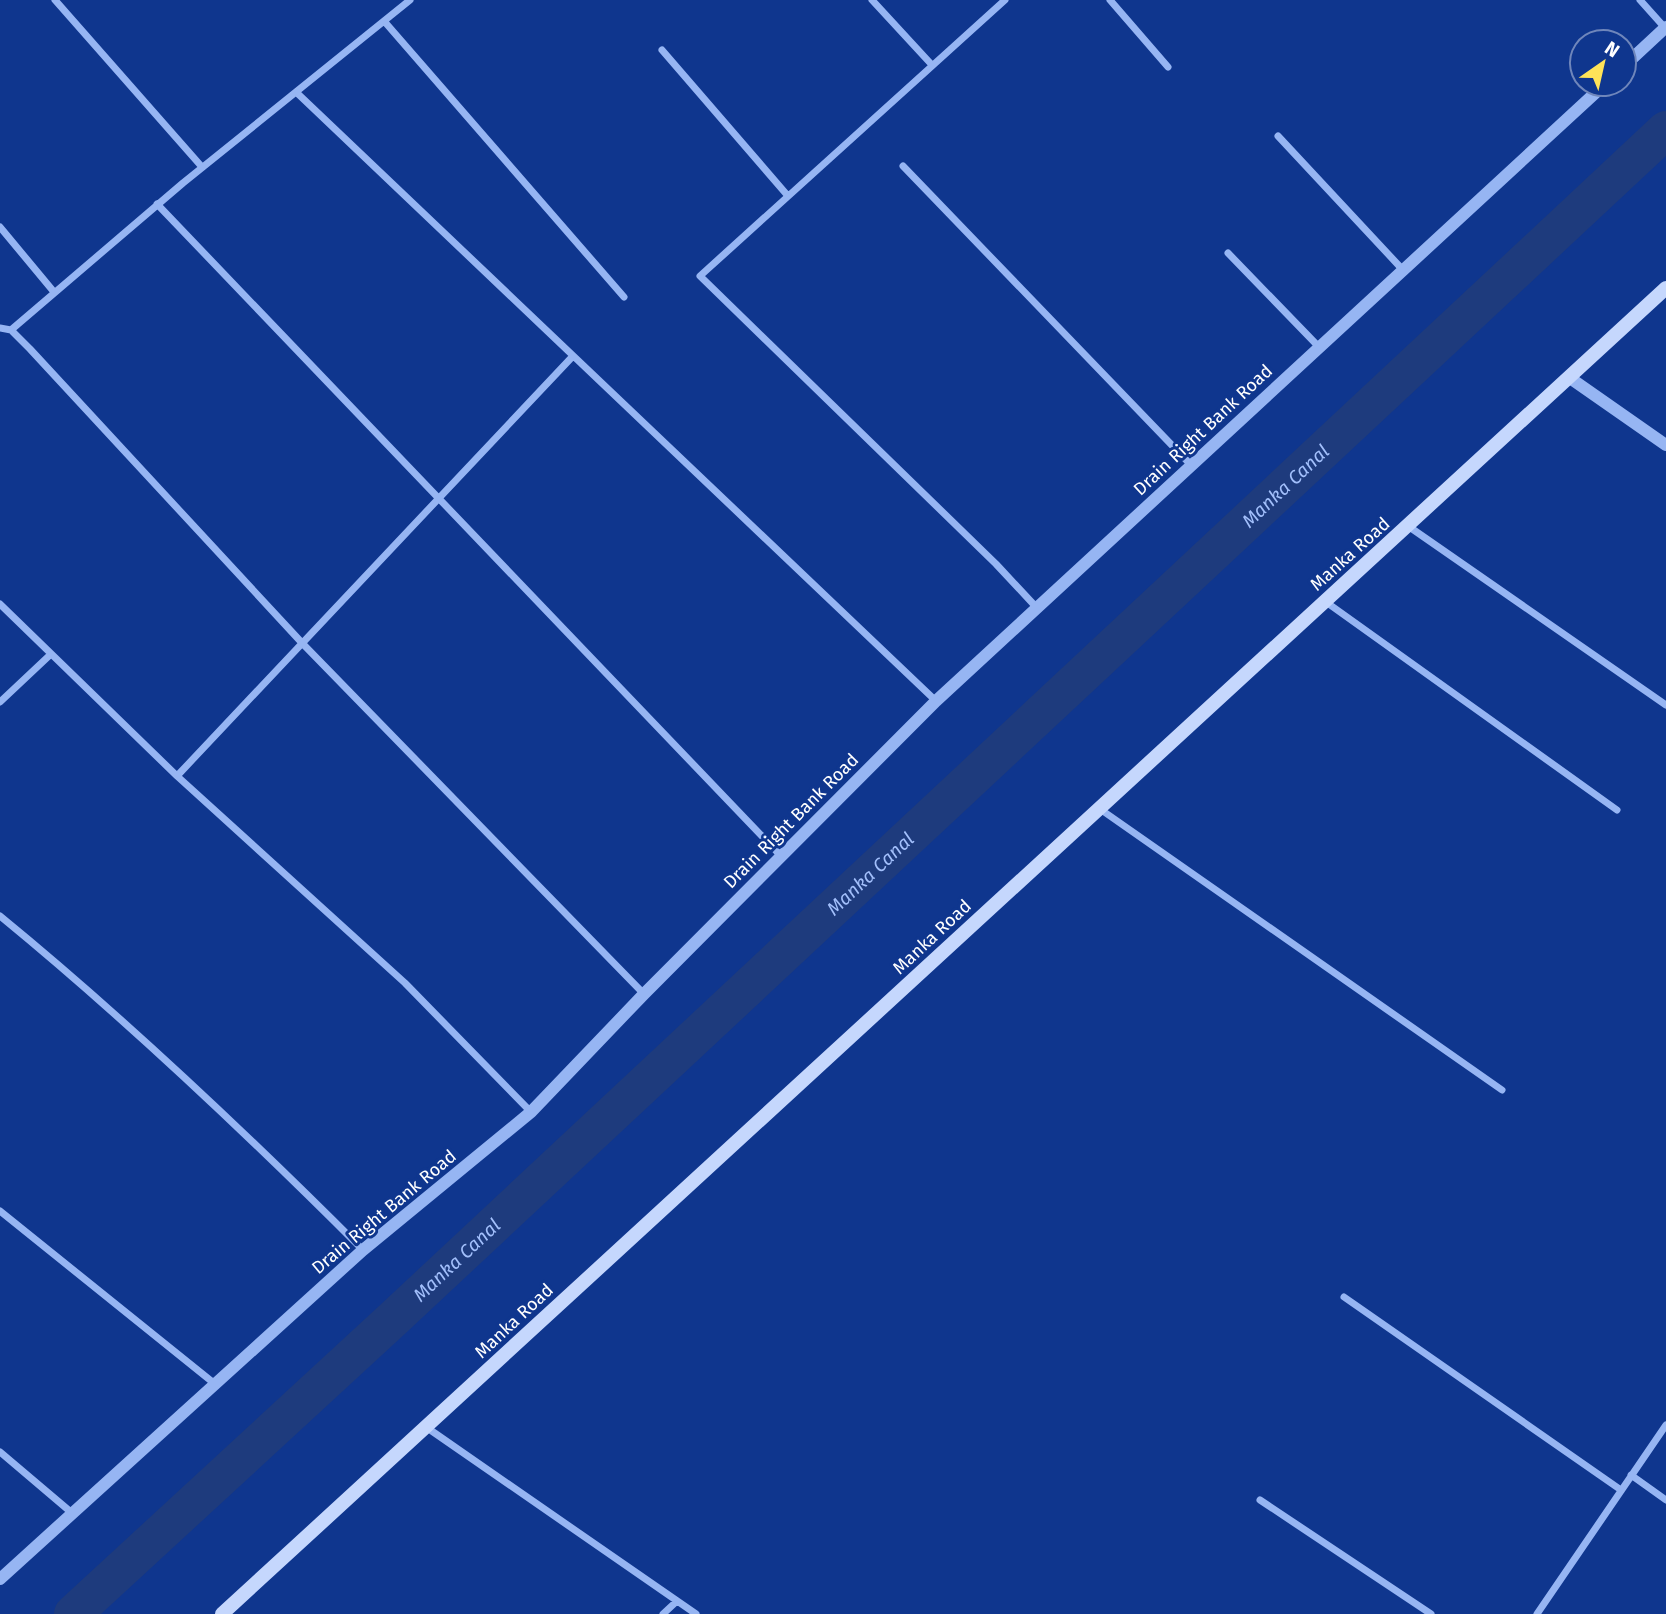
<svg xmlns="http://www.w3.org/2000/svg" width="1666" height="1614" font-family="'Fira Sans',sans-serif">
<style>
.lines{fill:none;stroke-linecap:round;stroke-linejoin:round}
.canal{stroke:#1e3b7d;stroke-width:38}
.minor{stroke:#96b5f3;stroke-width:7}
.tertiary{stroke:#96b5f3;stroke-width:12}
.secondary{stroke:#c5d7fd;stroke-width:14}
.labels{text-anchor:middle;dominant-baseline:central;stroke-width:6;stroke-linejoin:round;paint-order:stroke}
.street-label{font-size:18px;fill:#fff;stroke:#0f368e}
.water-label{font-size:19px;font-style:italic;fill:#a2bffb;stroke:#0f368e}
</style>
<rect width="100%" height="100%" fill="#0f368e"/>
<g class="lines">
<path class="canal" id="s1" d="M73,1614L393,1319L1666,130"/>
<path class="minor" d="M55,0L202,167
M872,0L932,65
M1005,0L700,276L996,564L1037,608
M1110,0L1168,67
M1640,0L1665,28
M384,21L624,297
M662,50L788,196
M296,92L936,701
M1278,136L1403,270
M903,166L1191,465
M157,204L781,856
M0,227L54,292
M1228,253L1319,347
M0,328L11,330L30,349L303,644L644,994
M11,330L183,183L410,0
M1408,526L1666,705
M1326,602L1617,810
M0,604L177,776L405,983L531,1112
M0,702L51,654
M177,776L573,356
M1100,809L1502,1090
M0,916C127,1020 247,1134 363,1250
M0,1211L215,1384
M1344,1297L1621,1490
M426,1427L696,1614
M0,1452L72,1513
M1631,1475L1666,1500
M1260,1500L1431,1614
M663,1614L677,1601
M1537,1614L1666,1425"/>
<path class="tertiary" d="M1624,66L1666,27
M1570,378L1666,445
M0,1579L363,1250L531,1112L644,994L936,701L1605,84"/>
<path class="secondary" d="M222,1614L1666,288"/>
</g>
<g class="labels">
<g class="street-label">
<text transform="translate(1203 430) rotate(-43)">Drain Right Bank Road</text>
<text transform="translate(1350 554) rotate(-42)">Manka Road</text>
<text transform="translate(791 821) rotate(-45)">Drain Right Bank Road</text>
<text transform="translate(932 937) rotate(-43)">Manka Road</text>
<text transform="translate(384 1212) rotate(-40)">Drain Right Bank Road</text>
<text transform="translate(514 1321) rotate(-43)">Manka Road</text>
</g>
<g class="water-label">
<text stroke="none"><textPath href="#s1" startOffset="1656">Manka Canal</textPath></text>
<text stroke="none"><textPath href="#s1" startOffset="1088">Manka Canal</textPath></text>
<text stroke="none"><textPath href="#s1" startOffset="522">Manka Canal</textPath></text>
</g>
</g>
<g transform="translate(1603 63) rotate(34)"><circle r="33" fill="#0f368e" stroke="#6f86bb" stroke-width="2"/>
<path d="M0-5L12 26L0 18L-12 26Z" fill="#ffe358"/>
<text y="-10" font-size="19" font-weight="bold" text-anchor="middle" fill="#ffffff">N</text>
</g>
</svg>
